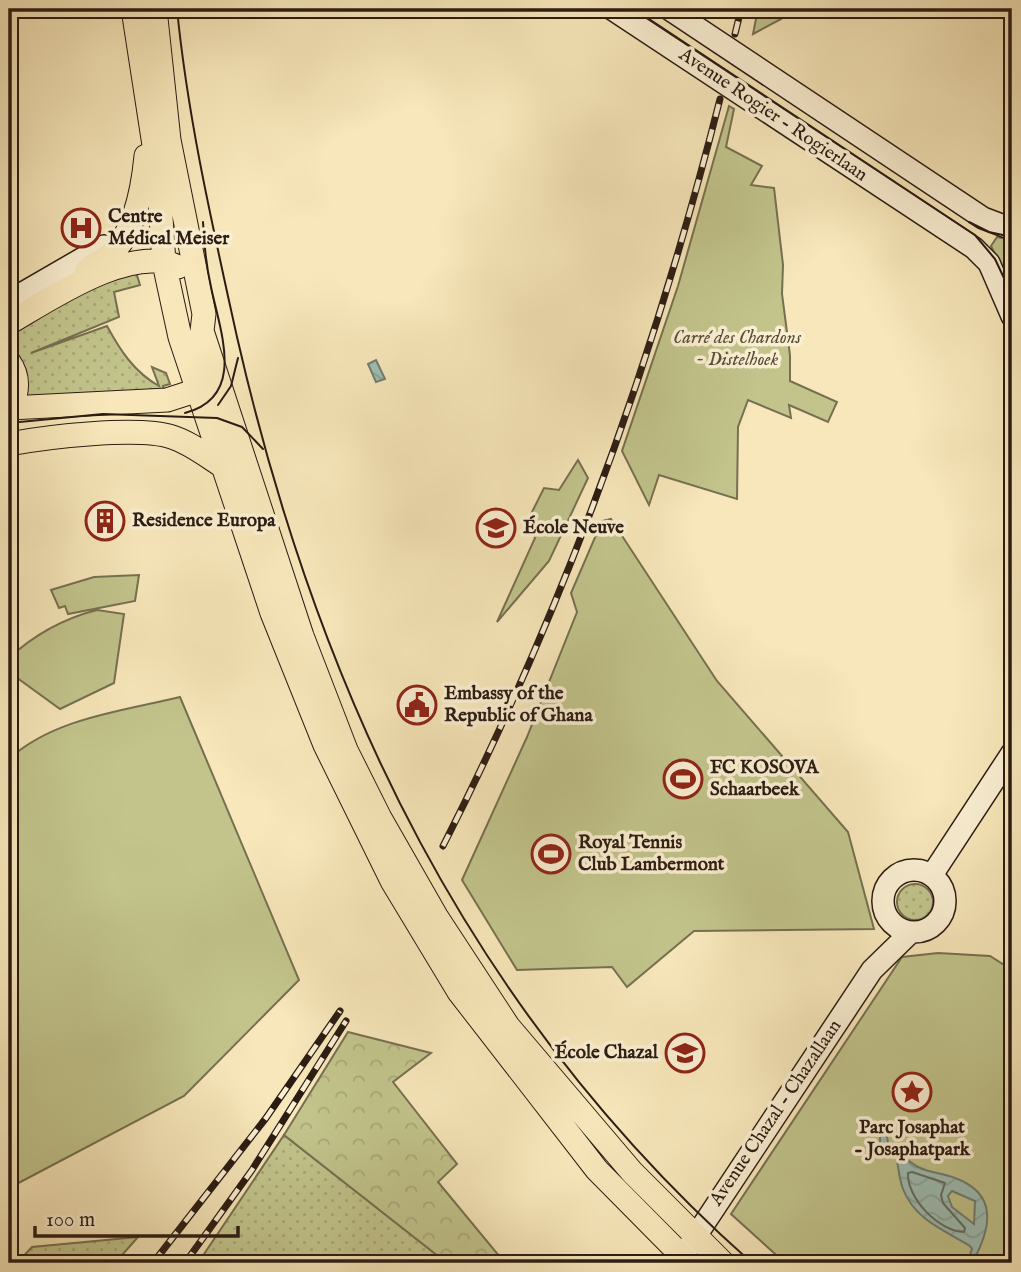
<svg xmlns="http://www.w3.org/2000/svg" width="1021" height="1272" font-family="'IM FELL English',serif">
<style>
.grass{fill:url(#grass-dots);stroke:#767050;stroke-width:2}
.forest{fill:url(#forest-crowns);stroke:#767050;stroke-width:2}
.green{fill:#c2c48c;stroke:#767050;stroke-width:2}
.water{fill:url(#water-waves);stroke:#707e74;stroke-width:2;fill-rule:evenodd}
.lines{fill:none;stroke-linecap:round;stroke-linejoin:round}
.shore{stroke:#646e64;stroke-width:2}
.stream{stroke:#707e74;stroke-width:4.5}
.secondary-casing{stroke:#2b1c13;stroke-width:24}
.primary-casing{stroke:#2b1c13;stroke-width:25}
.secondary{stroke:#faefd2;stroke-width:21}
.primary{stroke:#f7e7ba;stroke-width:23}
.tram{stroke:#2b1c13;stroke-width:2}
.rail-casing{stroke:#2b1c13;stroke-width:7}
.rail{stroke:#faefd2;stroke-width:4.5;stroke-dasharray:13;stroke-linecap:butt}
.labels{text-anchor:middle;dominant-baseline:central;stroke-width:7;stroke-linejoin:round;paint-order:stroke}
.street-label{font-size:19px;fill:#2b1c13;stroke:#faefd2}
.poi-label{font-size:19px;font-weight:bold;fill:#2b1c13;stroke:#faefd2;text-anchor:start}
.park-label{font-size:19px;font-style:italic;fill:#584e37;stroke:#faefd2}
</style>
<defs>
<pattern id="grass-dots" width="8" height="8" patternUnits="userSpaceOnUse" patternTransform="scale(1.75)"><rect width="8" height="8" fill="#c2c48c"/><path d="M2 2h.1M6 6h.1" fill="none" stroke="#a7a878" stroke-width="1.8" stroke-linecap="round"/></pattern>
<pattern id="forest-crowns" width="20" height="18" patternUnits="userSpaceOnUse" patternTransform="scale(1.75)"><rect width="20" height="18" fill="#c2c48c"/><path d="M2 6a3 3 0 1 1 6 0M12 15a3 3 0 1 1 6 0" fill="none" stroke="#a7a878"/></pattern>
<pattern id="water-waves" width="16" height="10" patternUnits="userSpaceOnUse" patternTransform="scale(1.75)"><rect width="16" height="10" fill="#9ebfb5"/><path d="M0 5q4-4 8 0t8 0" fill="none" stroke="#88a49b"/></pattern>
</defs>
<rect width="100%" height="100%" fill="#f7e7ba"/>
<filter id="stains"><feTurbulence type="fractalNoise" baseFrequency=".00286" numOctaves="4"/><feColorMatrix values="0 0 0 0 .2 0 0 0 0 .09 0 0 0 0 .02 0 0 0 .5 -.17"/></filter>
<radialGradient id="worn" r=".72"><stop offset=".6" stop-color="#630" stop-opacity="0"/><stop offset="1" stop-color="#630" stop-opacity=".3"/></radialGradient>
<path class="grass" d="M136,272L140,285L114,292L119,317L31,353L107,326C120,350 134,372 159,386L152,367L166,373L170,384L163,386L165,394L27,396L14,354L9,349V332L74,294Z
M897 902a18 18 0 1 1 36 0a18 18 0 1 1-36 0Z
M284,1135L447,1263H198Z
M138,1237L115,1263H17L32,1247Z"/>
<path class="forest" d="M348,1032L431,1053L393,1082L457,1164L438,1182L505,1263H447L284,1135Z"/>
<path class="green" d="M758,9H775L781,19L753,34Z
M729,106L734,109L726,147L762,166L751,185L774,188L783,265L782,294L790,355V381L837,402L828,422L789,405L791,418L748,400L738,427L737,499L659,475L649,505L622,451L678,286Z
M997,237L1012,240V289L991,246Z
M578,460L588,478L549,561L497,622L535,538L529,518L544,488L559,490Z
M611,519L717,681L848,832L874,929L694,931L627,987L612,967L517,970L462,880L527,737L577,612L571,593L602,521Z
M139,575L135,601L68,614L65,606L59,608L51,590L94,577Z
M97,610L124,614L114,683L60,709L9,672V658C35,634 62,619 97,610Z
M180,697L299,980L184,1096L9,1188V759C54,718 123,711 180,697Z
M938,953L990,956L1012,970V1263H785L731,1214L902,957Z"/>
<path class="water" d="M376,360L385,379L376,382L368,364Z
M880,1133L887,1135L888,1144C899,1150 906,1161 918,1167C930,1173 943,1173 955,1178C999,1194 991,1229 972,1263H967L972,1249L970,1246C944,1230 915,1220 903,1189C898,1176 899,1163 894,1150L880,1143ZM952,1191L975,1201L974,1224L952,1207L948,1196Z"/>
<g class="lines">
<path class="shore" d="M912,1172L945,1183L941,1195L943,1203L965,1228L964,1232C939,1231 907,1199 908,1173Z"/>
<path class="stream" d="M868,1123L875,1125L880,1133"/>
<defs>
<path id="secondary" d="M612,9L974,248L989,263L1012,316
M669,9L983,218L1012,229
M9,301L104,246
M883 901a31 31 0 1 1 62 0a31 31 0 1 1-62 0Z
M932,875L1012,753
M678,1263L872,970L910,933"/>
<path id="primary" d="M133,9L158,171L164,263L180,337L272,613L325,745L392,881L459,992L597,1170L689,1263
M155,9L169,140L204,314L202,331L302,636L346,750L380,818L436,916L508,1026L632,1172L723,1263
M86,272C93,263 105,260 112,253C136,230 143,187 146,156
M9,323C47,301 133,242 178,267
M9,362C20,377 18,392 11,408
M9,408L167,400L198,390L206,377
M9,444C46,437 138,426 172,437C191,443 208,457 224,467"/>
</defs>
<use href="#secondary" class="secondary-casing"/>
<use href="#primary" class="primary-casing"/>
<use href="#secondary" class="secondary"/>
<use href="#primary" class="primary"/>
<path class="tram" d="M177,9C188,120 213,228 237,337C320,699 471,1014 752,1263
M634,9L975,235L995,259L1012,295
M969,222L989,232L1012,237
M218,405L231,386L238,358
M185,413C247,397 220,331 211,287C206,265 204,244 203,222
M9,423L103,414L217,418L242,427L263,449"/>
<defs>
<path id="rail" d="M735,34L741,9
M443,846C564,608 655,357 720,99
M153,1263L266,1118L340,1011
M185,1263L252,1170L346,1021"/>
</defs>
<use href="#rail" class="rail-casing"/>
<use href="#rail" class="rail"/>
</g>
<defs>
<symbol id="hospital-ring" viewBox="-11 -11 22 22"><circle r="9.5" fill="#faefd2" stroke="#8f2418" stroke-width="1.5"/><path d="M-5-5h3v3.5h4V-5h3V5h-3V1.5h-4V5h-3Z" fill="#8f2418"/></symbol>
<symbol id="building-ring" viewBox="-11 -11 22 22"><circle r="9.5" fill="#faefd2" stroke="#8f2418" stroke-width="1.5"/><path d="M-4-6H4V6H1V3H-1V6H-4ZM-2.5-4.3h1.7v1.8h-1.7ZM.8-4.3h1.7v1.8H.8ZM-2.5-1h1.7V.8h-1.7ZM.8-1h1.7V.8H.8Z" fill="#8f2418"/></symbol>
<symbol id="school-ring" viewBox="-11 -11 22 22"><circle r="9.5" fill="#faefd2" stroke="#8f2418" stroke-width="1.5"/><path d="M0-5L7-2L0 1L-7-2ZM-4 1L0 2.5L4 1V4Q0 6-4 4Z" fill="#8f2418"/></symbol>
<symbol id="civic-ring" viewBox="-11 -11 22 22"><circle r="9.5" fill="#faefd2" stroke="#8f2418" stroke-width="1.5"/><path d="M-.6-6.5H3V-4.5H.6V-3L4-1V1h2V6H-6V1h2V-1L-.6-3ZM-1.2 2.5V6h2.4V2.5Z" fill="#8f2418"/></symbol>
<symbol id="stadium-ring" viewBox="-11 -11 22 22"><circle r="9.5" fill="#faefd2" stroke="#8f2418" stroke-width="1.5"/><path d="M0-5a6.5 5 0 1 0 0 10a6.5 5 0 1 0 0-10ZM-3.5-1.8h7v3.6h-7Z" fill="#8f2418"/></symbol>
<symbol id="sight-ring" viewBox="-11 -11 22 22"><circle r="9.5" fill="#faefd2" stroke="#8f2418" stroke-width="1.5"/><path d="M0-6L1.8-2.2L6-1.7L2.9 1.2L3.7 5.4L0 3.3L-3.7 5.4L-2.9 1.2L-6-1.7L-1.8-2.2Z" fill="#8f2418"/></symbol>
</defs>
<g fill-rule="evenodd">
<use href="#hospital-ring" x="59" y="206" width="44" height="44"/>
<use href="#building-ring" x="83" y="499" width="44" height="44"/>
<use href="#school-ring" x="474" y="506" width="44" height="44"/>
<use href="#civic-ring" x="395" y="683" width="44" height="44"/>
<use href="#stadium-ring" x="661" y="757" width="44" height="44"/>
<use href="#stadium-ring" x="529" y="832" width="44" height="44"/>
<use href="#school-ring" x="663" y="1031" width="44" height="44"/>
<use href="#sight-ring" x="890" y="1070" width="44" height="44"/>
</g>
<g class="labels">
<g class="street-label">
<text transform="translate(773 115) rotate(34)">Avenue Rogier - Rogierlaan</text>
<text transform="translate(776 1113) rotate(-56)">Avenue Chazal - Chazallaan</text>
</g>
<g class="poi-label">
<text x="108" y="217">Centre<tspan x="108" dy="22">Médical Meiser</tspan></text>
<text x="132" y="521">Residence Europa</text>
<text x="523" y="528">École Neuve</text>
<text x="444" y="694">Embassy of the<tspan x="444" dy="22">Republic of Ghana</tspan></text>
<text x="710" y="768">FC KOSOVA<tspan x="710" dy="22">Schaarbeek</tspan></text>
<text x="578" y="843">Royal Tennis<tspan x="578" dy="22">Club Lambermont</tspan></text>
<text x="658" y="1053" text-anchor="end">École Chazal</text>
<text x="912" y="1128" text-anchor="middle">Parc Josaphat<tspan x="912" dy="22">- Josaphatpark</tspan></text>
</g>
<g class="park-label">
<text x="737" y="338">Carré des Chardons<tspan x="737" dy="22">- Distelhoek</tspan></text>
</g>
</g>
<rect width="1021" height="1272" fill="none" stroke="#f7e7ba" stroke-width="35"/>
<rect x="10" y="10" width="1000" height="1251" fill="none" stroke="#2b1c13" stroke-width="3.5"/>
<rect x="18" y="18" width="986" height="1237" fill="none" stroke="#2b1c13" stroke-width="2"/>
<path d="M35 1226v10h203v-10" fill="none" stroke="#2b1c13" stroke-width="3.5"/>
<text x="46" y="1226" font-size="21" fill="#2b1c13" stroke="#faefd2" stroke-width="5" paint-order="stroke">100 m</text>
<rect width="100%" height="100%" filter="url(#stains)"/>
<rect width="100%" height="100%" fill="url(#worn)"/>
</svg>
